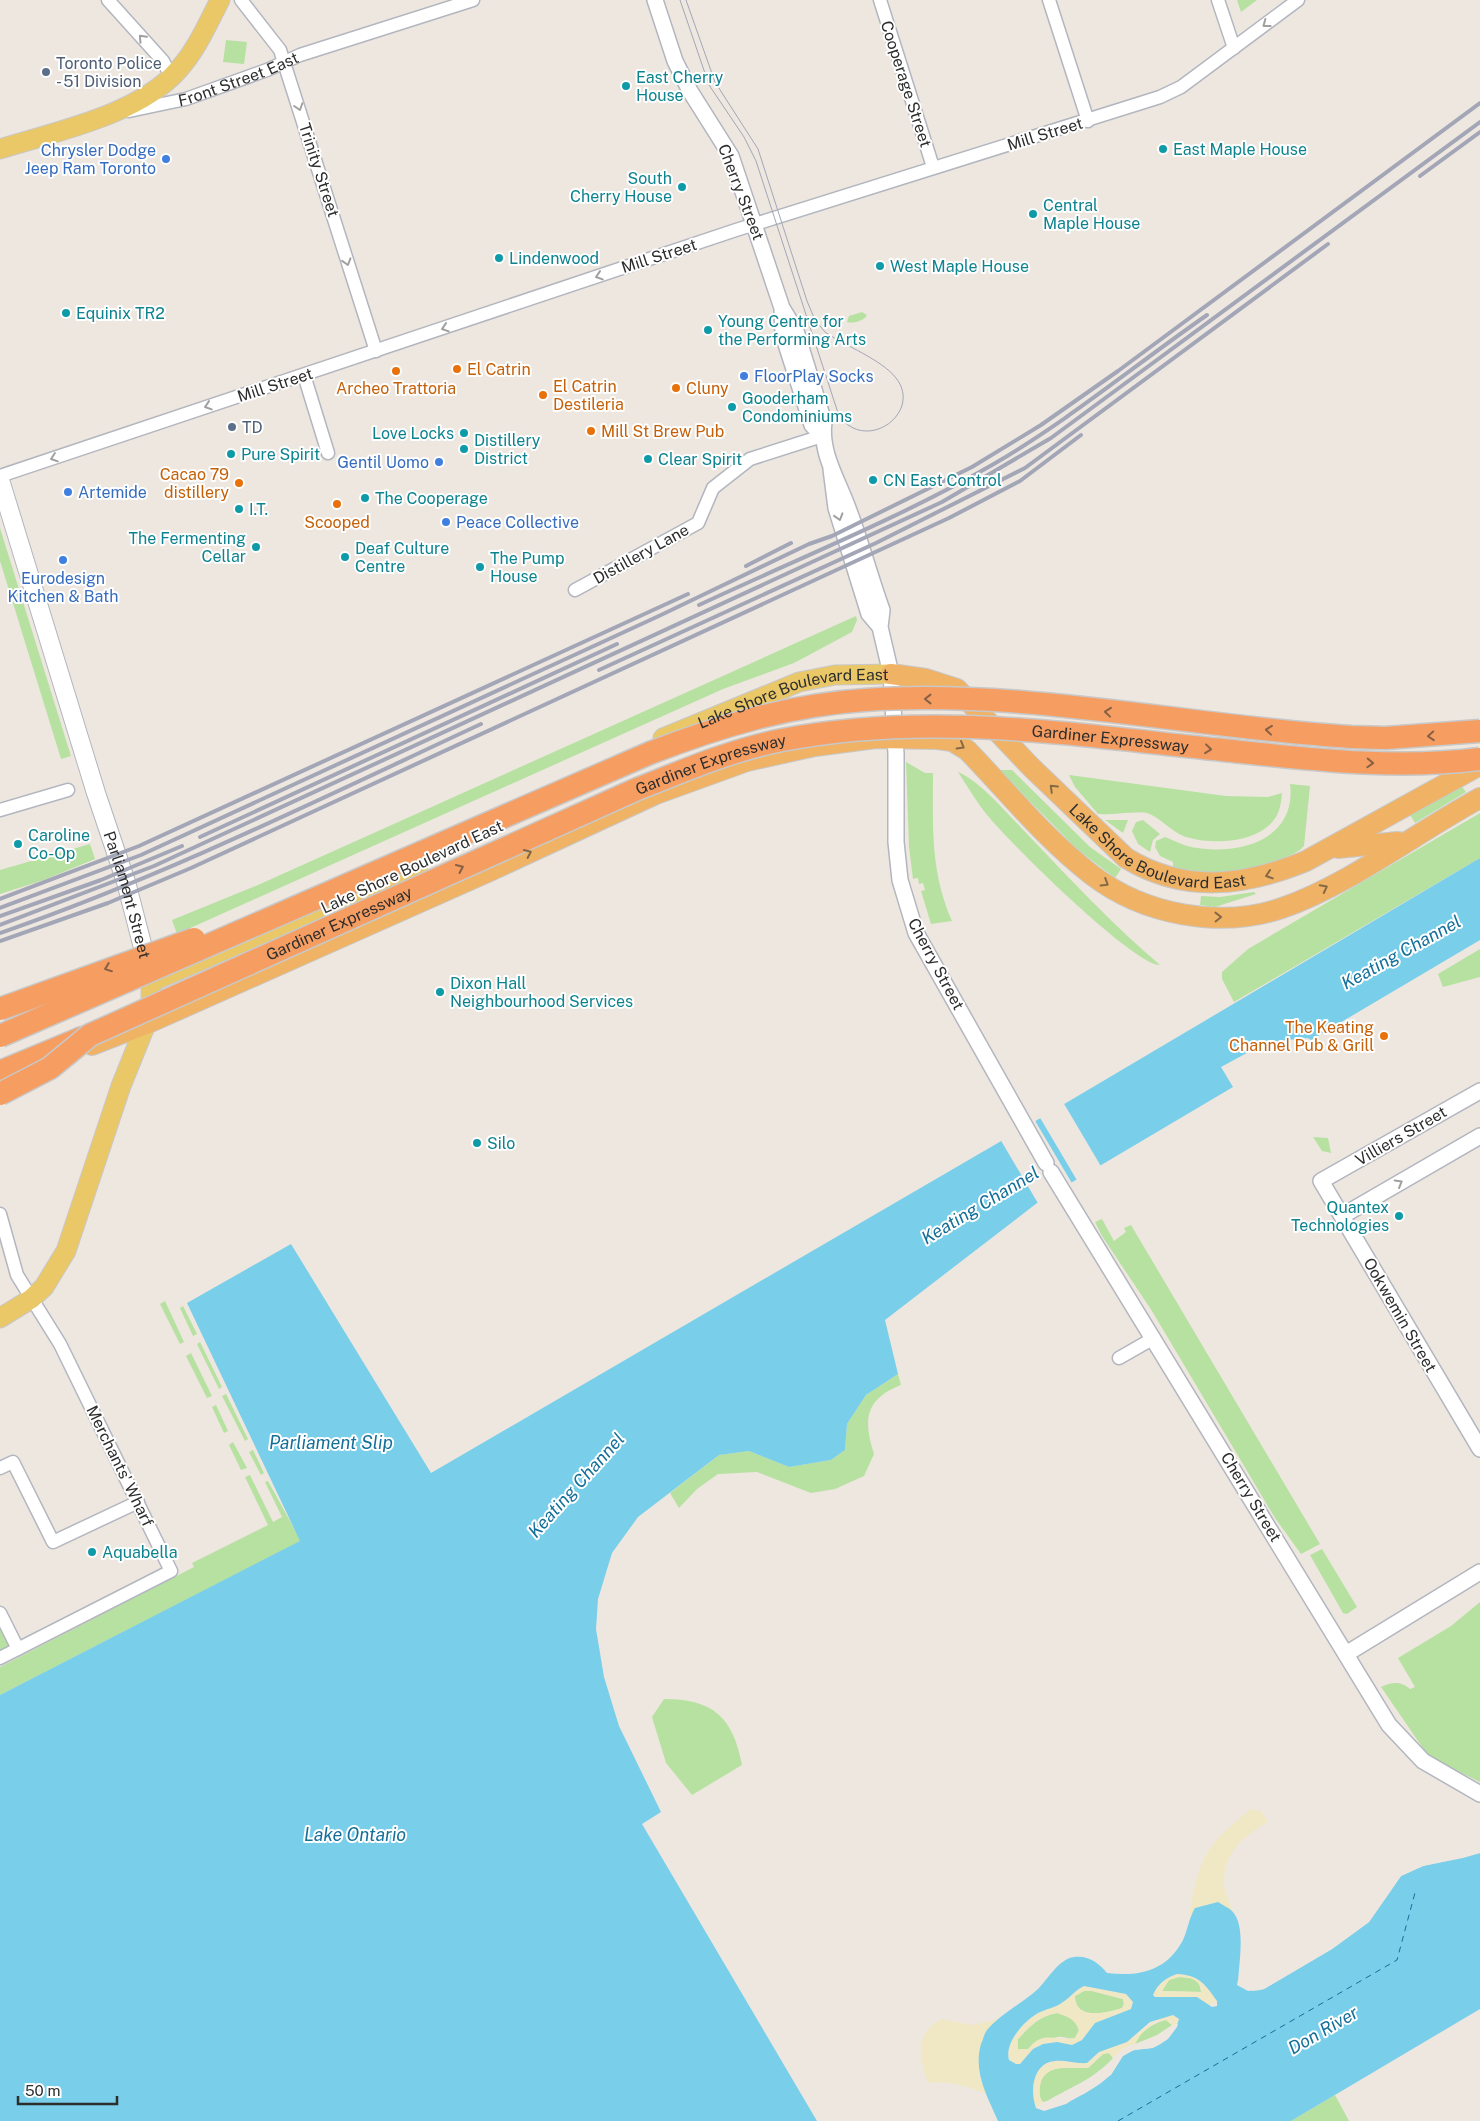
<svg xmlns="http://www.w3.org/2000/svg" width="1480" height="2121" font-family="'Public Sans',sans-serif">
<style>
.green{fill:#b7e1a0}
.sand{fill:#f0e8c5;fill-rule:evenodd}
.water{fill:#79cee9;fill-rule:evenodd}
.pier{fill:#ede7e0}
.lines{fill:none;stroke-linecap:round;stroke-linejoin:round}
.ferry{stroke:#146f99;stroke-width:1;stroke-dasharray:6 5;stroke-linecap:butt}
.minor-casing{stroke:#b3b6bf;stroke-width:15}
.tertiary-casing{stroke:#b3b6bf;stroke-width:18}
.secondary-casing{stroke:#b3b6bf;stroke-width:20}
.primary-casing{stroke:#c8c8c8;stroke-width:21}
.trunk-casing{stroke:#c8c8c8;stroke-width:22}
.motorway-casing{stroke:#c8c8c8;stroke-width:25}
.minor{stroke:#fff;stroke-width:12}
.tertiary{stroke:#fff;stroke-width:15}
.secondary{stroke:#fff;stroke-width:18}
.primary{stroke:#eac868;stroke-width:19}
.trunk{stroke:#f0b365;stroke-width:20}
.motorway{stroke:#f69e62;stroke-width:22}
.tram{stroke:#a3a6b6;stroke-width:1}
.rail{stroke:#a3a6b6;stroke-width:4}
.motorway-bridge-casing{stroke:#c8c8c8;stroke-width:25;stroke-linecap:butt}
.motorway-bridge{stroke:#f69e62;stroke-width:22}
.oneway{stroke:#a0a0a0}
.oneway2{stroke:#876045}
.oneway3{stroke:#856946}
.service-dot{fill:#5c6f8a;stroke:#fff;stroke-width:2}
.culture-dot{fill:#0f9aa8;stroke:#fff;stroke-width:2}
.shop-dot{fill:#3f7fe0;stroke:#fff;stroke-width:2}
.food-dot{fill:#e8710a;stroke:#fff;stroke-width:2}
.labels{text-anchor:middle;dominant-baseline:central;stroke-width:4;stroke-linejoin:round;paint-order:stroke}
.service-label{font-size:16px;fill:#4e5e75;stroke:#fff;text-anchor:start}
.culture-label{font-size:16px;fill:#0d838f;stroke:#fff;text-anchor:start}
.street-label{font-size:16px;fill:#2d2d2d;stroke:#fff}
.shop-label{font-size:16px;fill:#366cbe;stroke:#fff;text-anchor:start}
.food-label{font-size:16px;fill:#c56008;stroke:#fff;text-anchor:start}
.water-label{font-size:18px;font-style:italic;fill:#146f99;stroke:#fff}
</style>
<rect width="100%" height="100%" fill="#ede7e0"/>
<path class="green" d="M1237,0H1257L1241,12Z
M226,40L247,42L244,64L223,62Z
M862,312L867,315C864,321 853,324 847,322L849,316Z
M0,528L71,756L61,759L0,561Z
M856,616L857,620L852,632L794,663L723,689L177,934L172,920L258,885Z
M906,762L925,773H933C933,827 930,870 952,921L931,924L921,891L925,890L923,883L919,884L918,878L913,879L909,847Z
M999,770H1012L1090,847L1121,869L1115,878L1077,849Z
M958,772C983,783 1009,816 1029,836C1072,881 1112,924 1160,965C1133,965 1009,842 988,816C977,803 968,787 958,772Z
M1069,775L1226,796L1268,797L1282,793C1281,803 1280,813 1273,821C1255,843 1212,845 1186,837C1171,832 1160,817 1147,813C1141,811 1109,815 1098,814L1075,787Z
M1290,784L1310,786L1304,846L1300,850C1261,872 1217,878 1173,867V862L1160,856L1155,847L1156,841L1165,837C1175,841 1186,847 1198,848C1242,855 1297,838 1290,784Z
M1460,784L1466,792L1415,823L1409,813Z
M1480,813V858L1234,1002L1222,979V972L1248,949Z
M1105,820H1128L1123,833Z
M1143,820L1160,834L1153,840L1150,852L1138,844L1132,831L1136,822Z
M90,844L95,859L44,880L0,894V870Z
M1254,892L1256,894L1215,907L1200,905L1201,896L1220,897Z
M1480,949V977L1443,987L1438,974Z
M1313,1137L1328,1138L1331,1153L1322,1151Z
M1102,1219L1114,1241L1126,1232L1124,1228L1131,1225L1320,1544L1301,1554L1275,1518L1152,1311L1102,1236L1095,1222Z
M165,1301L184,1342L180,1344L160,1304Z
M183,1306L197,1334L193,1336L180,1308Z
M200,1342L222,1387L219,1389L197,1344Z
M191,1353L212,1396L207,1398L186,1356Z
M898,1374L901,1385C865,1399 863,1420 874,1454L864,1476L835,1489L811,1493L757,1472L718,1474L697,1489L679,1508L670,1493L719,1455L749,1451L789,1467L831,1460L845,1450L847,1424L866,1395Z
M226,1394L248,1439L245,1441L222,1396Z
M216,1405L228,1431L224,1433L212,1407Z
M233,1442L247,1468L241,1470L229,1445Z
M253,1450L264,1473L261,1475L249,1452Z
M250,1475L273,1522L282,1517L265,1482L268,1481L301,1541L0,1695V1667L194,1567L192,1563L268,1525L245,1477Z
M1322,1549L1357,1607L1347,1614L1343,1613L1310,1555Z
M1480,1602V1782L1429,1757L1381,1687C1392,1682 1401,1681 1410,1689L1415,1687L1398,1658L1451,1626Z
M0,1621L12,1645L0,1651Z
M664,1699C713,1699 733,1717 742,1765L692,1795L666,1763L652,1717Z
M1179,1977L1192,1978L1199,1982L1201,1992L1162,1991L1169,1980Z
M1092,1991L1123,1999L1124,2004L1122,2008C1107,2013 1075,2021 1075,1996L1084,1991Z
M1057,2013C1067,2016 1076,2019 1079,2030L1075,2038C1068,2040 1064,2036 1058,2037C1045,2038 1032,2054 1018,2049V2039C1030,2026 1039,2016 1057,2013Z
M1166,2020L1172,2025L1157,2035L1135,2044C1140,2031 1154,2023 1166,2020Z
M1109,2053L1113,2058C1094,2079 1071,2087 1047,2101L1043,2102C1039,2098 1039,2092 1040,2086C1044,2062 1071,2069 1088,2068L1103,2054Z
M1335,2095L1349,2121H1291Z"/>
<path class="sand" d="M1251,1809L1261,1811L1268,1822C1245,1835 1224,1852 1224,1882C1224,1891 1230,1903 1233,1912L1218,1902L1195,1908L1189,1918C1198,1860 1205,1845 1251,1809Z
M1177,1974C1199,1975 1205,1984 1217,2001L1209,2005L1197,1997H1155L1153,1994C1158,1983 1166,1978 1177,1974ZM1179,1977C1191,1978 1197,1978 1202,1990L1201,1992L1162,1991L1169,1980Z
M1084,1986L1126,1994L1133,2002L1131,2009L1090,2029L1082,2040L1072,2045L1056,2042L1043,2044L1033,2049L1020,2064H1016L1009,2060C1004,2043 1024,2021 1038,2013C1046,2009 1055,2008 1063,2002C1071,1997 1075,1990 1084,1986ZM1092,1991L1123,1999L1124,2004L1122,2008C1107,2013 1075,2021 1075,1996L1084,1991ZM1057,2013C1067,2016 1076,2019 1079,2031L1075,2038C1058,2043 1044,2028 1028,2049H1018V2039C1030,2026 1039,2016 1057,2013Z
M1173,2015L1179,2019L1178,2024L1172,2025L1166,2020L1155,2022L1141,2034L1135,2044L1124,2048L1113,2058L1109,2053L1103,2054L1088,2068C1071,2069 1044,2062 1040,2086C1039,2092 1039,2098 1043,2102L1036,2108C1031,2095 1030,2075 1043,2066C1058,2055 1075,2067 1091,2060C1095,2058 1096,2054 1099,2052C1108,2046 1119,2047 1128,2041C1143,2030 1153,2018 1173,2015Z
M942,2019L972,2025L998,2019L986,2031L980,2078L987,2094C966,2086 950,2080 928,2083C919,2059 914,2032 942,2019Z"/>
<path class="water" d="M1480,858V940L1311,1040L1308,1038L1267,1042L1221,1067L1233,1087L1037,1203L885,1320L898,1374L866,1395L847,1424L845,1450L831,1460L789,1467L749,1451L719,1455L638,1517L612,1553L598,1599L596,1629L604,1677L619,1726L661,1812L642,1824L817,2121H0V1695L300,1541L187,1303L291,1244L431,1473L1044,1116Z
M1480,1853V2009L1291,2121H998C987,2096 973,2072 981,2044C983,2040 984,2034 987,2030C1001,2013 1022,2004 1038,1989C1048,1979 1059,1959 1074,1957C1088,1955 1099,1963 1107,1973C1139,1977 1167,1971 1183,1940C1188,1929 1189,1918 1195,1908L1218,1902C1222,1905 1228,1907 1232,1911C1247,1926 1238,1966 1238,1985C1248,1991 1253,1992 1264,1989L1332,1949L1369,1922L1401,1876L1423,1866ZM1177,1974C1199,1975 1205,1984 1217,2001V2006L1212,2007L1197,1997H1155L1153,1995C1158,1983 1166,1978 1177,1974ZM1084,1986L1126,1994L1133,2002L1131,2009L1095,2023L1082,2040L1072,2045L1057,2042L1043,2044L1033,2049L1020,2064H1016L1009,2060C1004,2043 1024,2021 1038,2013C1046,2009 1055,2008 1063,2002C1071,1997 1075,1990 1084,1986ZM1173,2015L1179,2019C1176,2031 1165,2045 1151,2048C1141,2050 1132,2048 1123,2056C1117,2062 1115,2070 1110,2075C1099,2088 1052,2114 1036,2108C1030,2092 1032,2063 1055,2061C1066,2060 1076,2064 1087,2063L1099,2052L1127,2042L1150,2022Z"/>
<path class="pier" d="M1063,1102L1102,1168L1078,1182L1039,1116Z
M1034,1119L1073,1185L1039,1205L1000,1139Z
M1480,1850V1853L1463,1858L1423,1866L1401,1876L1369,1922L1332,1949L1264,1989L1248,1991L1237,1985L1238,1980L1240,1978L1242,1987L1255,1989L1263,1986L1330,1947L1367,1920L1400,1874L1422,1863Z
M1175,2024H1178L1177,2027L1168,2039L1153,2048L1134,2050L1123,2056L1111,2075L1066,2104L1044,2111L1036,2108L1038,2106L1044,2108L1065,2101L1109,2073L1121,2054L1133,2047L1152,2045L1166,2037Z"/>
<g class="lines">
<path class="ferry" d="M1118,2121L1397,1960L1416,1889"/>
<defs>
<g id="minor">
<path d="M108,0L163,61L171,77"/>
<path d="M241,0L280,50L376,351"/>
<path d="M880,0L933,167"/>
<path d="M1049,0L1088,121"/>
<path d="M1218,0L1234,48"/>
<path id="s1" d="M129,111L186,99L267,70L300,55L473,0"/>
<path d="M304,375L328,453"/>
<path d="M0,476L736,230L1160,97L1181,87L1298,0"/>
<path d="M575,590L698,523L713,488L750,459L822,436"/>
<path d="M0,810L68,790"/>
<path d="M0,1214L17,1275L60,1344L171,1571L0,1658"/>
<path d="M1119,1358L1154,1338"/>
<path d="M0,1468L13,1462L53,1542L138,1502"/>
<path d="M0,1613L18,1649"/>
</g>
<path id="tertiary" d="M655,0L675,61L690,91L731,156L782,308L796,331L824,422C820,451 836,477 846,503C860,538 869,574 882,610L880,627
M782,311L783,335L812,425L822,436
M831,469L836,508L869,614L880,627L891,674L896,754V842L900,880L916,933L1046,1163
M1480,1091L1321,1181L1480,1449
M1051,1172L1389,1725L1423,1761L1480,1794
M1342,1216L1480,1136
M1346,1654L1480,1572"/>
<g id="secondary">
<path id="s2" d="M0,480L96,793L126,882L148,967"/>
</g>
<g id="primary">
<path d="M0,149C57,131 139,115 179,69C197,49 208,23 220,0"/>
<path id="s3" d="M663,738L799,682L835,675L891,674"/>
<path d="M0,1318L31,1299L44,1287L66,1251L121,1086L146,1024L151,1000V982L418,866"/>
</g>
<g id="trunk">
<path id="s4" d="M891,674L926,679L957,689L1031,767L1126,858C1185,894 1245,886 1306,861L1480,765"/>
<path d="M1338,848L1398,842"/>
<path d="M92,1045L146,1024L492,870L656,794L747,761L815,746L876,738L937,739L952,741L967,750C1008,792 1045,839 1092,875C1144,915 1220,929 1282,908C1349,885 1417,832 1480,798"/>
</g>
<path id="motorway" d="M0,1072L82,1038"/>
</defs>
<use href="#minor" class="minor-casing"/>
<use href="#tertiary" class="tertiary-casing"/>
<use href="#secondary" class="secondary-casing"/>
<use href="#primary" class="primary-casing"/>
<use href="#trunk" class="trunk-casing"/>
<use href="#motorway" class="motorway-casing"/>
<use href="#minor" class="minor"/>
<use href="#tertiary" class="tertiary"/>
<use href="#secondary" class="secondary"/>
<use href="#primary" class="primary"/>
<use href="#trunk" class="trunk"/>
<use href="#motorway" class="motorway"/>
<path class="tram" d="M680,0L709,85L744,137L756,161L839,416C867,454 923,412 896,378C881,359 845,346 825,332L815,320L807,301L758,149L715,82L686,0"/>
<path class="rail" d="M1420,176L1480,132
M746,566L791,543
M699,605C797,559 898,519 992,465C1068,421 1135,365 1207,315
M599,670L876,543L1025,468L1328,244
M200,837L617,644
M0,899L139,846L688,594
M0,908L141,855L661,615L809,544L832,536L972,467L1041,425L1118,371L1480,103
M0,916L101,880L182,846
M0,925L154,866L942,502L1051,438L1480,122
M0,933C165,876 322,798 481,724
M0,941L108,903L191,868L949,518L1020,481L1081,435"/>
<defs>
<g id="motorway-bridge">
<path d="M0,1009L194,939"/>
<path d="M0,1036L650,753C720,726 790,705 865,700C1028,689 1190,727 1351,737L1386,738L1480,731"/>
<path id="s5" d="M0,1094L50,1068L90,1035L635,790C683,771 731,750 782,740C929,711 1076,735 1223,750C1308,759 1395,770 1480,759"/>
</g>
</defs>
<use href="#motorway-bridge" class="motorway-bridge-casing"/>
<use href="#motorway-bridge" class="motorway-bridge"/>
</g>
<defs><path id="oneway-chevron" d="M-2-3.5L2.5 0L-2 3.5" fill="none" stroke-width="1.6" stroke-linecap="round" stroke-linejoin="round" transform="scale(1.25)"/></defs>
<g class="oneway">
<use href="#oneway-chevron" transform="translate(1266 24) rotate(143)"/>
<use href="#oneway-chevron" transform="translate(142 38) rotate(-133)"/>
<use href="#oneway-chevron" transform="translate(299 107) rotate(72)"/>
<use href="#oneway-chevron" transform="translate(347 262) rotate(73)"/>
<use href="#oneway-chevron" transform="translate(599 276) rotate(162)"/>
<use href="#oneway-chevron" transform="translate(445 328) rotate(162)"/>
<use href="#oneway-chevron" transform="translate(208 406) rotate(162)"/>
<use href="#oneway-chevron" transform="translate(54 458) rotate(161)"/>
<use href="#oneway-chevron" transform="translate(839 517) rotate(73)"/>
<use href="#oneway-chevron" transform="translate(1399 1183) rotate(-30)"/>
</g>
<g class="oneway2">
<use href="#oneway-chevron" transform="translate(928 699) rotate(-180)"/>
<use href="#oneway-chevron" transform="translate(1108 712) rotate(-174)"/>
<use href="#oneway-chevron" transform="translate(1269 730) rotate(-174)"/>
<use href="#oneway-chevron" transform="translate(1431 736) rotate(176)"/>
<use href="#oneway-chevron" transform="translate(1208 749) rotate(6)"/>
<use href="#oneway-chevron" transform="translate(1370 763) rotate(2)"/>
<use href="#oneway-chevron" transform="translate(460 868) rotate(-24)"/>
<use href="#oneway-chevron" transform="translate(108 968) rotate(159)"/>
</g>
<g class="oneway3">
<use href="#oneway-chevron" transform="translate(961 746) rotate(30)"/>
<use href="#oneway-chevron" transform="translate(1053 788) rotate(-136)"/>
<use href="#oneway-chevron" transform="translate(528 853) rotate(-25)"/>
<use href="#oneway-chevron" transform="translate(1269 875) rotate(162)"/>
<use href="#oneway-chevron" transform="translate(1105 883) rotate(32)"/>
<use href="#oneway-chevron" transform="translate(1324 888) rotate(-27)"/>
<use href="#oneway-chevron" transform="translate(1218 917) rotate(-1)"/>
</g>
<g class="service-dot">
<circle cx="46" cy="72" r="5"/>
<circle cx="232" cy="427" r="5"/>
</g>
<g class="culture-dot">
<circle cx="626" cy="86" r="5"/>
<circle cx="1163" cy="149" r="5"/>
<circle cx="682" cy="187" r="5"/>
<circle cx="1033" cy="214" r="5"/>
<circle cx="499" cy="258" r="5"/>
<circle cx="880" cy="266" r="5"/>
<circle cx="66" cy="313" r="5"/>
<circle cx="708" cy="330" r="5"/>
<circle cx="732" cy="407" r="5"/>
<circle cx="464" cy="433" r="5"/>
<circle cx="464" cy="449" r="5"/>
<circle cx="231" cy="454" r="5"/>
<circle cx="648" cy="459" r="5"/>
<circle cx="873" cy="480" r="5"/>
<circle cx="365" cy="498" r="5"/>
<circle cx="239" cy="509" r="5"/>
<circle cx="256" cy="547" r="5"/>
<circle cx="345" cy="557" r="5"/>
<circle cx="480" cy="567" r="5"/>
<circle cx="18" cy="844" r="5"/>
<circle cx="440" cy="992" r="5"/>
<circle cx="477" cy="1143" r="5"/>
<circle cx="1399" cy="1216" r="5"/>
<circle cx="92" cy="1552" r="5"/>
</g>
<g class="shop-dot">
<circle cx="166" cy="159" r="5"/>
<circle cx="744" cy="376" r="5"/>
<circle cx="439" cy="462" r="5"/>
<circle cx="68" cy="492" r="5"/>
<circle cx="446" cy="522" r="5"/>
<circle cx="63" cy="560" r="5"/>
</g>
<g class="food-dot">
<circle cx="457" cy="369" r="5"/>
<circle cx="396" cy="371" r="5"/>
<circle cx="676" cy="388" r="5"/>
<circle cx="543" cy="395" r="5"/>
<circle cx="591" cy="431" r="5"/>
<circle cx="239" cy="483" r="5"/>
<circle cx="337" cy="504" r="5"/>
<circle cx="1384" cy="1036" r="5"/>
</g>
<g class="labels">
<g class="service-label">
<text x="56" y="63">Toronto Police<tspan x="56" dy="18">- 51 Division</tspan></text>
<text x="242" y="427">TD</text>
</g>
<g class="culture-label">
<text x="636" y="77">East Cherry<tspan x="636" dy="18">House</tspan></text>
<text x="1173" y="149">East Maple House</text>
<text x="672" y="178" text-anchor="end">South<tspan x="672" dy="18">Cherry House</tspan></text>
<text x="1043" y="205">Central<tspan x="1043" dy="18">Maple House</tspan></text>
<text x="509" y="258">Lindenwood</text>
<text x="890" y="266">West Maple House</text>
<text x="76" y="313">Equinix TR2</text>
<text x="718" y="321">Young Centre for<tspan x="718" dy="18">the Performing Arts</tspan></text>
<text x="742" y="398">Gooderham<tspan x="742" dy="18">Condominiums</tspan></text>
<text x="454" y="433" text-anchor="end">Love Locks</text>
<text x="474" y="440">Distillery<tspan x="474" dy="18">District</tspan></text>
<text x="241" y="454">Pure Spirit</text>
<text x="658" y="459">Clear Spirit</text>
<text x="883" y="480">CN East Control</text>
<text x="375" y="498">The Cooperage</text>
<text x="249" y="509">I.T.</text>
<text x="246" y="538" text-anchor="end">The Fermenting<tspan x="246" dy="18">Cellar</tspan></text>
<text x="355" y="548">Deaf Culture<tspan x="355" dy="18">Centre</tspan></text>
<text x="490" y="558">The Pump<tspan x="490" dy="18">House</tspan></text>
<text x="28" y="835">Caroline<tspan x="28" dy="18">Co-Op</tspan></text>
<text x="450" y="983">Dixon Hall<tspan x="450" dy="18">Neighbourhood Services</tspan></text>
<text x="487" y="1143">Silo</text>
<text x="1389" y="1207" text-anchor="end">Quantex<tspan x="1389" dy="18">Technologies</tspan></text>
<text x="102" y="1552">Aquabella</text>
</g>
<g class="street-label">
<text stroke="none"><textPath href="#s1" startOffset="114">Front Street East</textPath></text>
<text transform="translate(906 84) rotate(72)">Cooperage Street</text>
<text transform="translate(1045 134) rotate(-17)">Mill Street</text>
<text transform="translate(319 170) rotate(72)">Trinity Street</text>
<text transform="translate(741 192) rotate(69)">Cherry Street</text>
<text transform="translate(659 256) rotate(-18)">Mill Street</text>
<text transform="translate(275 385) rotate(-18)">Mill Street</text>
<text transform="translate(641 554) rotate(-29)">Distillery Lane</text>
<text stroke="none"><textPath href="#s3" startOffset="138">Lake Shore Boulevard East</textPath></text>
<text stroke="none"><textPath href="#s5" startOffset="1191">Gardiner Expressway</textPath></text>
<text stroke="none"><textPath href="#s5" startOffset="786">Gardiner Expressway</textPath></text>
<text stroke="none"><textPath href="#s4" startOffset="332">Lake Shore Boulevard East</textPath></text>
<text transform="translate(412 867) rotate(-25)">Lake Shore Boulevard East</text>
<text stroke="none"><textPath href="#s2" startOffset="434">Parliament Street</textPath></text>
<text stroke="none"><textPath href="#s5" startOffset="381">Gardiner Expressway</textPath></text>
<text transform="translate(936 964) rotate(62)">Cherry Street</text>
<text transform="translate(1401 1136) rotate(-30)">Villiers Street</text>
<text transform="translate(1400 1315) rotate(60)">Ookwemin Street</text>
<text transform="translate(120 1466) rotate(64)">Merchants' Wharf</text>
<text transform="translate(1251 1497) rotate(59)">Cherry Street</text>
</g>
<g class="shop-label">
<text x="156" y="150" text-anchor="end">Chrysler Dodge<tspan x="156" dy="18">Jeep Ram Toronto</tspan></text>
<text x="754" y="376">FloorPlay Socks</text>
<text x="429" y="462" text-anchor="end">Gentil Uomo</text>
<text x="78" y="492">Artemide</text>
<text x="456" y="522">Peace Collective</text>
<text x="63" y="578" text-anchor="middle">Eurodesign<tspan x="63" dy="18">Kitchen &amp; Bath</tspan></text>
</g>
<g class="food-label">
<text x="467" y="369">El Catrin</text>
<text x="553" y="386">El Catrin<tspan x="553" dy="18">Destileria</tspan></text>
<text x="396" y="388" text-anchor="middle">Archeo Trattoria</text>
<text x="686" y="388">Cluny</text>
<text x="601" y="431">Mill St Brew Pub</text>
<text x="229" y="474" text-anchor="end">Cacao 79<tspan x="229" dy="18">distillery</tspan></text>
<text x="337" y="522" text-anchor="middle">Scooped</text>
<text x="1374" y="1027" text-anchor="end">The Keating<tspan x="1374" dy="18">Channel Pub &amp; Grill</tspan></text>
</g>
<g class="water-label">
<text transform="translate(1401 952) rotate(-29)">Keating Channel</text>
<text transform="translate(980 1205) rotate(-31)">Keating Channel</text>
<text x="331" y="1442">Parliament Slip</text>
<text transform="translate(576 1485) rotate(-48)">Keating Channel</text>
<text x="355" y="1834">Lake Ontario</text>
<text transform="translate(1323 2030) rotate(-30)">Don River</text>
</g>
</g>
<path d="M18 2096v8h99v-8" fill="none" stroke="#2d2d2d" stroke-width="2.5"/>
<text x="25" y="2096" font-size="15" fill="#2d2d2d" stroke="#ffffff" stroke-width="4" paint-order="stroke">50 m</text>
</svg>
